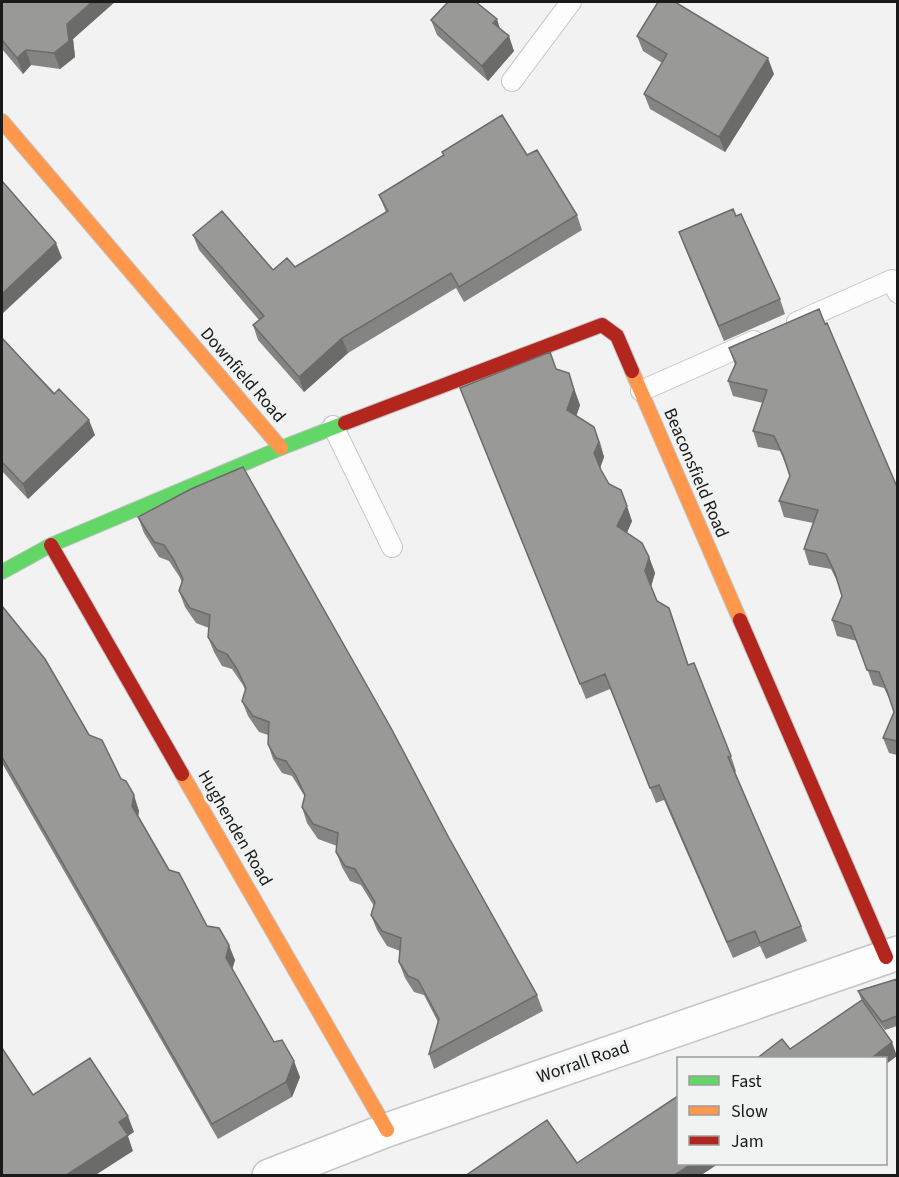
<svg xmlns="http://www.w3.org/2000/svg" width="899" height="1177" font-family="'Source Sans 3',sans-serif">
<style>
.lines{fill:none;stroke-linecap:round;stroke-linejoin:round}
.lane-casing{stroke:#c4c5c4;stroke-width:22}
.street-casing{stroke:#c4c5c4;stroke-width:36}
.fast-casing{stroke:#c4c5c4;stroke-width:16}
.slow-casing{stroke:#c4c5c4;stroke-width:16}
.jam-casing{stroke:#c4c5c4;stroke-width:16}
.lane{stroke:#fdfdfd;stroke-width:20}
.street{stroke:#fdfdfd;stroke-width:33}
.fast{stroke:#63d668;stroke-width:14}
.slow{stroke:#ff974d;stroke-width:14}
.jam{stroke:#b3261e;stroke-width:14}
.wall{fill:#848483}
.shaded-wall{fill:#6b6b6a}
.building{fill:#999998;stroke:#6b6b6a;stroke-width:1.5}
.labels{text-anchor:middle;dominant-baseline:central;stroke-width:6;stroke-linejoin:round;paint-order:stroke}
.street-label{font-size:18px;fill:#191a19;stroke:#f0f3f1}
</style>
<rect width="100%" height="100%" fill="#f1f2f1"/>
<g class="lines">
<defs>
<path id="lane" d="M512,81L571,2
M797,322L892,280L898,293
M641,391L754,341
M333,426L392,547"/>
<path id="street" d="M269,1176L387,1130L898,953"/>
<path id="fast" d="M2,572L51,545L281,448L345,423"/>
<path id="slow" d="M2,121L281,448
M632,371L740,620
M182,774L387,1130"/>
<path id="jam" d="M345,423L602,325L617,336L632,371
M51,545L182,774
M740,620L886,957"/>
</defs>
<use href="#lane" class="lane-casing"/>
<use href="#street" class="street-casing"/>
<use href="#fast" class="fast-casing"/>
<use href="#slow" class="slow-casing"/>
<use href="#jam" class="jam-casing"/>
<use href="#lane" class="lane"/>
<use href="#street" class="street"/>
<use href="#fast" class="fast"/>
<use href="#slow" class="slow"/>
<use href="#jam" class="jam"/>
</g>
<path class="wall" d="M2,2L95,19L73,39L75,57L60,69L31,65L23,74L2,49Z
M118,2H136L133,3Z
M431,20L500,29L514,51L488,81L437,35Z
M637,36L774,74L725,152L650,109L644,94L662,63L643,51Z
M442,152L527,155L577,215L582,230L464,302L456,288L348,353L304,392L258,340L253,325L259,320L199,250L193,235L273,270L295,267L386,212L379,195L444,155Z
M736,216L780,299L785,314L724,341L685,248L679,232Z
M2,338L95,435L28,499L2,471Z
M729,348L897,487V755L889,753L883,738L894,712L891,702L884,688L873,685L857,641L837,636L832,620L842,596L838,583L831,569L809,565L804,549L813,523L784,517L779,501L790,476L786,465L780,451L758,447L753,431L763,403L733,396L728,381L735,365Z
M556,369L580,405L576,416L600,442L604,457L600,468L609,484L632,521L627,533L649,557L655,573L651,586L657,601L669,608L688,665L731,756L736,771L735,772L801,926L807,941L766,959L760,946L733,958L664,800L656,803L610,689L586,699L460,388Z
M138,517L449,838L537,995L543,1011L434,1069L429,1054L438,1022L424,995L414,992L405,978L399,962L400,951L387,946L377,930L371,915L374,906L361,885L350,881L342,867L336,852L337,846L318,839L307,823L302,807L305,797L302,792L292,776L282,773L273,759L268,744V735L259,732L248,716L242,701L245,690L243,685L232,669L222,666L214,652L208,637L209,628L196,623L185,607L179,591L182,582L179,576L169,561L159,557L144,533Z
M2,606L89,735L121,779L139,811L138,817L169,870L207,926L235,960L232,970L274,1042L300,1077L292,1097L218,1139L2,763Z
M897,979V1026L885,1030L861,999L858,991Z"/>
<path class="shaded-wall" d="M92,2H115L73,39L75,57L60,69L54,53L67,24Z
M497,19L502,35L493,23Z
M509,36L514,51L488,81L482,66Z
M26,50L31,65L23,74L17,58Z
M768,58L774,74L725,152L719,137Z
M56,243L62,258L2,314V294Z
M342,338L348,353L304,392L299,377Z
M574,388L580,405L573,426L567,410Z
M89,420L95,435L28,499L23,484Z
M594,427L604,457L600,468L594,453Z
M627,506L632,521L623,541L617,526Z
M649,557L655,573L651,587L645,571Z
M134,795L139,811L137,822L132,806Z
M229,945L235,960L231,973L226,958Z
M892,1042L897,1056L885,1065V1059H870Z
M294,1061L300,1077L292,1097L286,1082Z
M128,1116L134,1132L128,1136L133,1151L94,1176H65L119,1122Z
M691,1164H718L700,1176H673Z"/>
<path class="building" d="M2,2H92L67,24L69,41L54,53L26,50L17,58L2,40Z
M448,2H476L497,19L493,23L509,36L482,66L431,20Z
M658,2H675L768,58L719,137L644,94L667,54L637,36Z
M502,115L527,155L537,150L577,215L459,287L451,273L342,338L299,377L253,325L264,316L193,235L222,211L273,270L287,258L295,267L388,211L379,195L444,155L442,152Z
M2,181L56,243L2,294Z
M733,209L736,216L741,214L780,299L719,326L679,232Z
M819,309L825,324L827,323L897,487V741L883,738L894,712L887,691L879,672L867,670L851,626L832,620L842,596L835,573L826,554L804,549L818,510L779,501L790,476L783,455L774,436L753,431L767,390L728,381L736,363L729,348Z
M2,338L54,394L59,389L89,420L23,484L2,462Z
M550,352L556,369L569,373L574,390L567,410L594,427L599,442L594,453L601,470L609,484L621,490L627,506L617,526L642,543L649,557L645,571L650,584L657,601L669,608L688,665L694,663L731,756L728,757L801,926L760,943L755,931L727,942L659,785L650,788L605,674L580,684L460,388Z
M243,467L391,728L449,838L537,995L429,1054L439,1019L418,980L408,976L399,962L401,938L382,931L371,915L375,902L355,869L345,866L336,852L338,833L313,824L302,807L305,795L296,776L286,761L276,758L268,744L269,722L253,716L242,701L246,688L237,669L227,654L217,650L208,637L210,615L190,608L179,591L183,579L174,560L164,545L154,542L138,517L191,489Z
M2,606L45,659L89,735L102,740L121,779L126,781L134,795L132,806L169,870L179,873L207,926L219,928L229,945L226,958L274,1042L282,1040L294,1061L286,1082L212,1124L2,757Z
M897,979V1016L882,1022L858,991Z
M862,1000L892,1042L870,1059H756L782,1039L790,1049Z
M2,1048L33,1095L90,1058L128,1116L119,1122L128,1135L65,1176H2Z
M678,1096V1164H691L673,1176H465L547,1120L577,1163Z"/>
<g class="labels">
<g class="street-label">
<text transform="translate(243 375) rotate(49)">Downfield Road</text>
<text transform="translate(696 473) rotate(67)">Beaconsfield Road</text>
<text transform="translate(235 828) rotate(60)">Hughenden Road</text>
<text transform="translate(583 1062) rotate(-19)">Worrall Road</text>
</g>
</g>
<rect width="899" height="1177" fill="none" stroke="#191a19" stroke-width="6"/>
<rect x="677" y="1057" width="210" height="108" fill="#f0f3f1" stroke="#9a9c9b" stroke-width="1.5"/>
<rect x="689" y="1076" width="30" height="9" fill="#63d668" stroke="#9a9c9b" stroke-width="1.5"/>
<text x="731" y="1087" font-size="18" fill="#191a19">Fast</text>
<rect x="689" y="1106" width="30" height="9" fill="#ff974d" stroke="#9a9c9b" stroke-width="1.5"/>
<text x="731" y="1117" font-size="18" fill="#191a19">Slow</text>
<rect x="689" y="1136" width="30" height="9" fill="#b3261e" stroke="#9a9c9b" stroke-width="1.5"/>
<text x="731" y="1147" font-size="18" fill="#191a19">Jam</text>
</svg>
